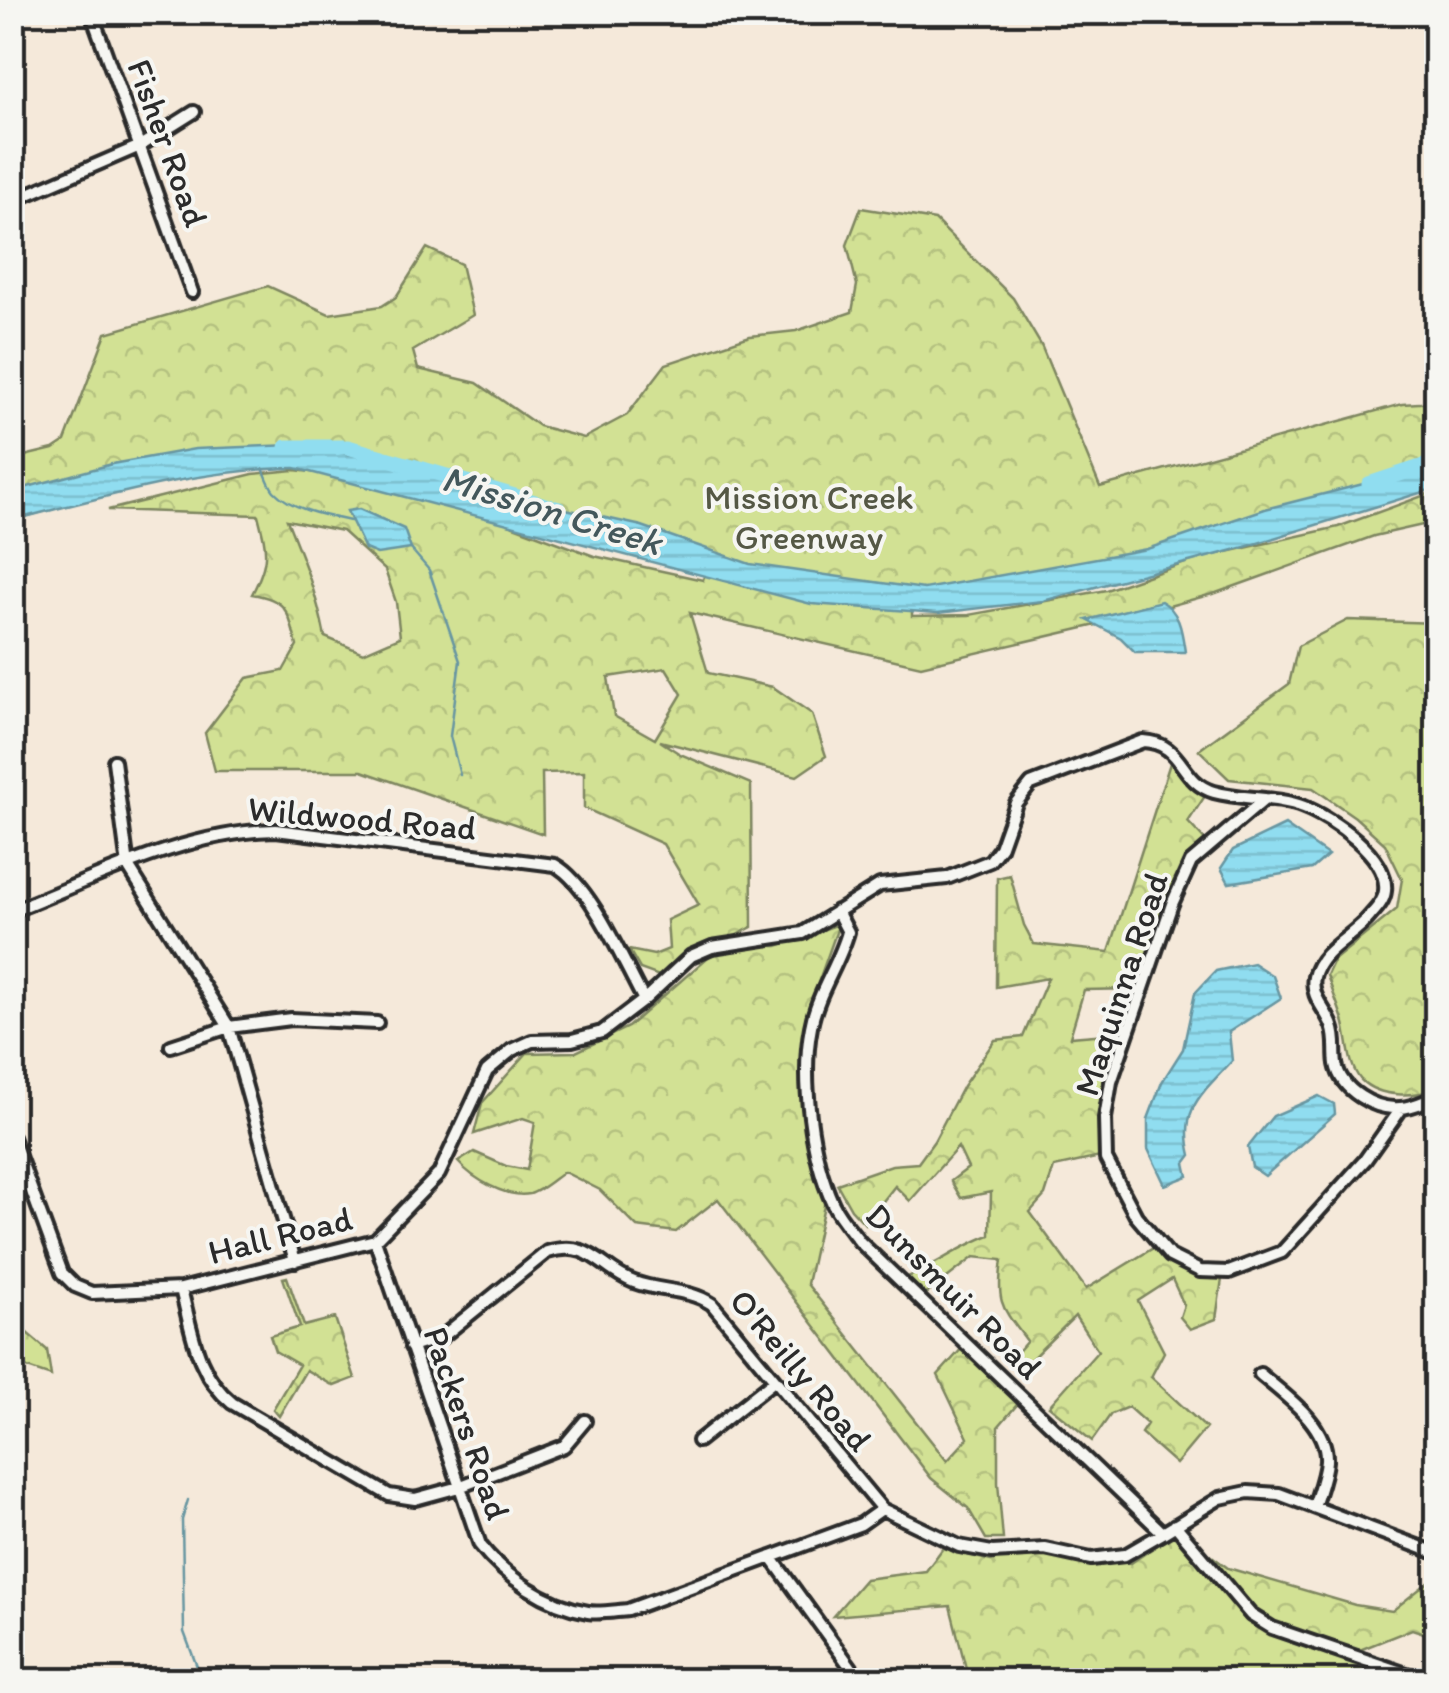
<svg xmlns="http://www.w3.org/2000/svg" width="1449" height="1693" font-family="Itim,sans-serif">
<style>
.forest{fill:url(#forest-crowns);stroke:#7e8660;stroke-width:2.5;fill-rule:evenodd}
.water{fill:url(#water-rules);stroke:#6896a1;stroke-width:2.5}
.lines{fill:none;stroke-linecap:round;stroke-linejoin:round}
.stream{stroke:#6896a1;stroke-width:2.5}
.river{stroke:#90ddf0;stroke-width:15}
.street-casing{stroke:#2b2b2b;stroke-width:18}
.street{stroke:#f6f6f2;stroke-width:10}
.labels{text-anchor:middle;dominant-baseline:central;stroke-width:8;stroke-linejoin:round;paint-order:stroke}
.street-label{font-size:35px;fill:#2b2b2b;stroke:#f6f6f2}
.park-label{font-size:35px;fill:#555845;stroke:#f6f6f2}
.water-label{font-size:38px;font-style:italic;fill:#44585c;stroke:#f6f6f2}
</style>
<defs>
<pattern id="forest-crowns" width="20" height="18" patternUnits="userSpaceOnUse" patternTransform="scale(2.5)"><rect width="20" height="18" fill="#d2e194"/><path d="M2 6a3 3 0 1 1 6 0M12 15a3 3 0 1 1 6 0" fill="none" stroke="#b4c180"/></pattern>
<pattern id="water-rules" width="6" height="5" patternUnits="userSpaceOnUse" patternTransform="scale(2.5)"><rect width="6" height="5" fill="#90ddf0"/><path d="M0 2.5h6" fill="none" stroke="#7cbece"/></pattern>
</defs>
<rect width="100%" height="100%" fill="#f5e9da"/>
<filter id="ink" filterUnits="userSpaceOnUse"><feTurbulence type="fractalNoise" baseFrequency=".01" numOctaves="2"/><feDisplacementMap in="SourceGraphic" scale="20" xChannelSelector="R" yChannelSelector="G"/><feConvolveMatrix kernelMatrix="1 2 1 2 8 2 1 2 1" color-interpolation-filters="sRGB"/></filter>
<g filter="url(#ink)">
<path class="forest" d="M861,208L935,220L1013,298L1041,345L1100,487L1402,404L1436,402V484L912,608V616L969,615L1106,590L1200,558L1338,527L1436,491V522L1374,536L1216,593L1122,619L921,666L690,613L708,673L773,687L812,714L826,756L797,776L660,741L680,754L751,784L752,927L659,976L640,969L629,950L654,955L669,949L667,920L699,905L663,844L584,808V772L542,773L543,834L362,771H215L205,733L247,678L283,671L297,646C288,613 289,600 252,594C270,560 267,550 258,515L108,510L253,474L294,470L336,475L452,503L594,556L703,580L705,572L380,478L255,463L190,472L13,520L12,459L53,449L65,441L106,333L268,286L329,314L382,306L396,297L427,248L461,264L473,315L413,351L418,369L477,383L539,426L584,438L627,415L666,364L750,336L796,331L852,312L857,285L847,245ZM287,520L342,531L385,570L396,602L400,637L363,653L325,637C316,591 304,562 287,520ZM666,668L682,694L655,739L614,716L608,677Z
M1348,620L1436,623V1089C1415,1097 1379,1098 1361,1080C1347,1064 1349,1039 1343,1020C1338,1005 1332,990 1327,975L1334,960L1397,909L1402,879L1385,844L1355,817L1313,788L1229,779L1199,750L1289,684L1298,646Z
M1171,760L1205,796L1188,822L1211,847L1165,909L1136,989L1084,990L1070,1037L1118,1033L1105,1156L1054,1167L1045,1195L1030,1212L1086,1289L1155,1247L1222,1279L1216,1319L1190,1329L1180,1317L1184,1305L1172,1279L1138,1301L1164,1352L1151,1377L1206,1428L1176,1464L1141,1433L1147,1424L1128,1407L1111,1414L1092,1441L1049,1406L1098,1351L1075,1316L1017,1373L1009,1362L1027,1341C1002,1307 996,1305 1002,1260L974,1257L925,1295L908,1277C937,1264 961,1246 990,1235L991,1192L961,1198L951,1181L968,1168L958,1147L910,1201L895,1186L865,1224L851,1209L837,1184L892,1165L918,1163L934,1141L963,1086L995,1040L1023,1037L1048,978L996,987L997,878L1010,875L1024,925L1034,944L1109,952Z
M839,924L806,1017L807,1123L827,1191L807,1284L947,1461L968,1438L938,1375L964,1346L1021,1400L998,1427V1483L1003,1539H986L968,1508L931,1478L718,1199L676,1232L637,1227L600,1190L564,1172C555,1178 541,1191 530,1194C506,1199 472,1178 458,1162L474,1152L506,1166L527,1170L535,1122L523,1118L474,1134L482,1103L527,1053L576,1052L628,1027L723,944L777,946Z
M287,1277L304,1326L335,1318L355,1378L334,1386L306,1370L279,1416L273,1409L299,1365L275,1351L270,1336L300,1327L283,1278Z
M13,1321L47,1350L51,1376L13,1363Z
M1178,1531L1228,1568L1355,1605L1392,1611L1436,1576V1637L1412,1629L1352,1653L1424,1680H969L950,1606L833,1616L865,1579L926,1571L943,1548L991,1561L1028,1549L1072,1558L1131,1563Z"/>
<path class="water" d="M292,445L388,461L485,491L642,526L750,564L924,589L1147,549L1265,509L1418,470L1436,467V488L1245,547L1043,601L938,613L811,604L295,468C200,469 104,497 13,520V491L112,464L195,449Z
M359,509L404,529L411,549L377,554L365,549L347,511Z
M1161,601C1180,611 1182,632 1185,652H1135L1121,638L1087,620Z
M1285,825L1328,855L1312,869L1229,883L1221,868L1233,850Z
M1253,963L1273,976L1281,998L1229,1032L1232,1061C1203,1093 1179,1108 1191,1155L1185,1163L1188,1176L1165,1185L1148,1149V1119L1162,1082L1183,1049L1195,993L1216,971Z
M1319,1096L1334,1104L1335,1114L1265,1176L1252,1167L1248,1147L1273,1116Z"/>
<g class="lines">
<path class="stream" d="M263,468C266,475 269,485 274,491C292,510 327,516 351,521
M411,549L429,570L460,661L450,736L460,775
M188,1500L182,1520L184,1632L202,1680"/>
<path class="river" d="M286,447H348L559,509
M1369,484L1436,462"/>
<defs>
<path id="street" d="M91,12L192,292
M12,201L140,146L194,112
M114,761L128,866L229,1027L295,1261
M1265,799L1191,862L1172,904L1111,1082L1105,1118L1106,1159L1136,1216L1170,1256L1200,1271L1229,1272L1282,1252L1365,1160L1401,1109
M12,911C97,878 184,832 276,830L555,865C591,885 623,962 644,1000
M837,911L848,932C839,965 817,993 811,1027C801,1078 811,1157 833,1204C839,1217 851,1230 860,1242L1163,1533L1220,1498L1248,1492L1279,1494L1436,1553
M171,1046L229,1027L291,1019L377,1023
M12,1137L62,1273L75,1286L92,1293L181,1289L375,1240L439,1174L487,1071L512,1050L532,1041L572,1040L602,1032L644,1000L691,956L712,947L803,933L880,885L947,878L990,861L1000,848L1016,803L1031,784L1143,741C1184,743 1179,782 1214,792C1243,800 1276,796 1304,807C1332,818 1389,856 1385,891C1384,901 1377,908 1370,916C1353,937 1320,950 1314,977C1310,997 1326,1009 1332,1026C1337,1039 1334,1051 1336,1064C1341,1090 1374,1110 1400,1108C1412,1108 1425,1101 1436,1097
M375,1240L480,1545C505,1577 546,1605 588,1612C600,1614 615,1611 628,1610L861,1524L882,1509
M181,1289C192,1331 196,1374 232,1403L389,1495L415,1499L459,1487L564,1446L585,1421
M411,1347L442,1337L547,1252C592,1239 599,1269 634,1282C661,1292 687,1288 712,1304L882,1509L959,1546L992,1552L1045,1549L1091,1559L1125,1555L1163,1533
M1260,1374C1284,1395 1328,1424 1326,1461C1325,1476 1318,1493 1314,1507
M698,1441L775,1380
M1175,1525L1251,1615L1272,1628L1424,1680
M771,1557L860,1680"/>
</defs>
<use href="#street" class="street-casing"/>
<use href="#street" class="street"/>
</g>
</g>
<g class="labels">
<g class="street-label">
<text transform="translate(168 143) rotate(70)">Fisher Road</text>
<text transform="translate(362 818) rotate(5)">Wildwood Road</text>
<text transform="translate(1121 984) rotate(-72)">Maquinna Road</text>
<text transform="translate(280 1235) rotate(-14)">Hall Road</text>
<text transform="translate(954 1291) rotate(45)">Dunsmuir Road</text>
<text transform="translate(801 1370) rotate(50)">O'Reilly Road</text>
<text transform="translate(467 1423) rotate(71)">Packers Road</text>
</g>
<g class="park-label">
<text x="809" y="497">Mission Creek<tspan x="809" dy="40">Greenway</tspan></text>
</g>
<g class="water-label">
<text transform="translate(552 510) rotate(17)">Mission Creek</text>
</g>
</g>
<rect width="1449" height="1693" fill="none" stroke="#f6f6f2" stroke-width="50"/>
<rect x="25" y="25" width="1399" height="1643" fill="none" stroke="#2b2b2b" stroke-width="4" filter="url(#ink)"/>
</svg>
